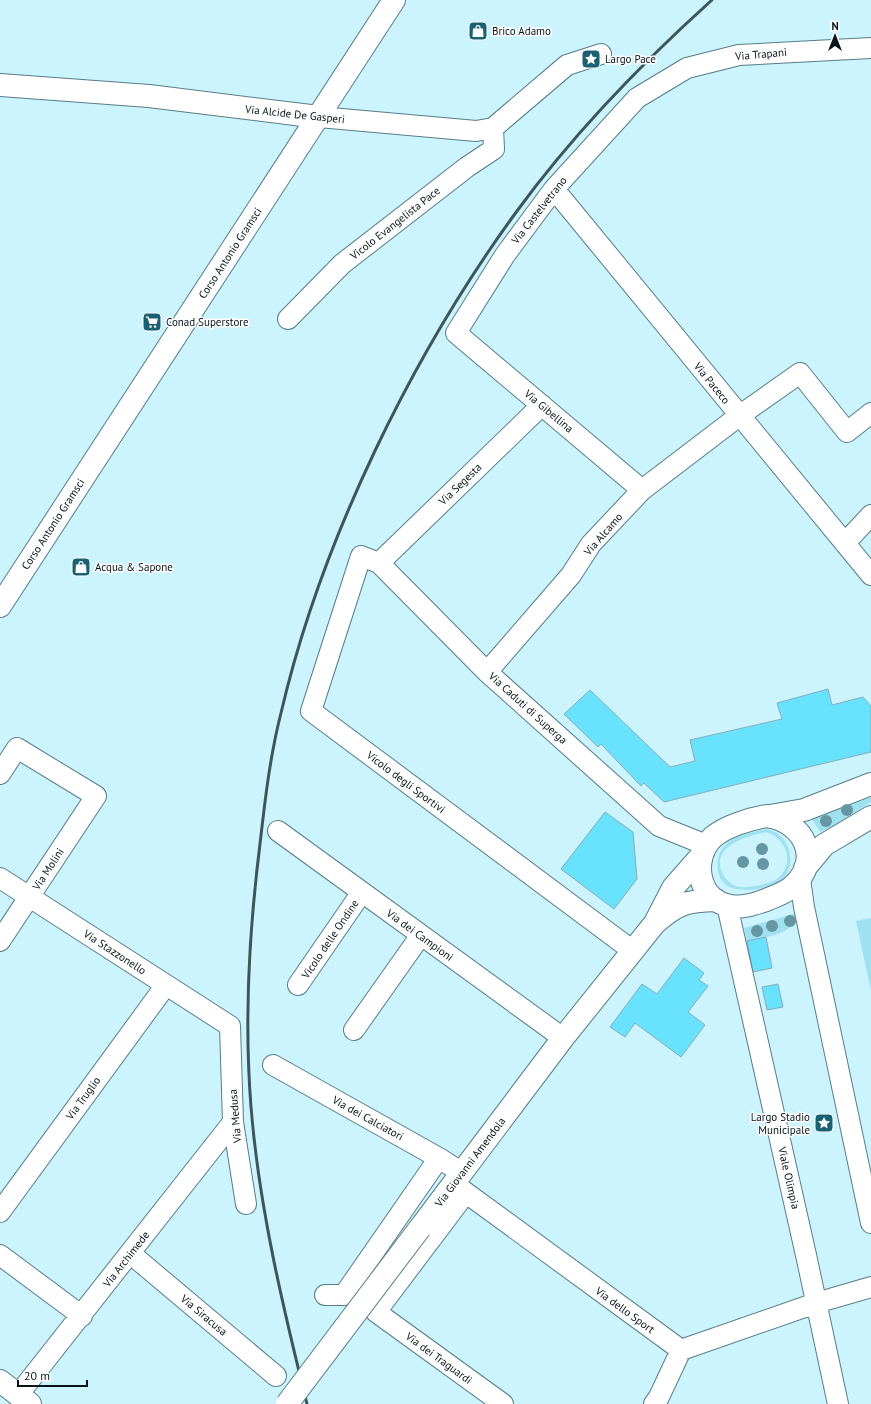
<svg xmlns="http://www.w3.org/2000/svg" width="871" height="1404" font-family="'PT Sans',sans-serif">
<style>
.green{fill:#9fe0f1;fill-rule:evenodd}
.building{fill:#69e2fe;stroke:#86adb6}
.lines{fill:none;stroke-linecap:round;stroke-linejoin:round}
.street-casing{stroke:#577d86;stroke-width:22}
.secondary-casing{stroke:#577d86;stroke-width:24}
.street{stroke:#fff;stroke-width:20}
.secondary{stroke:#fff;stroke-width:22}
.rail{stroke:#3e555a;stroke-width:3}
.secondary-bridge-casing{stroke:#577d86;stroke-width:24;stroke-linecap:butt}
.secondary-bridge{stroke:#fff;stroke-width:22}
.tree{fill:#6696a1}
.labels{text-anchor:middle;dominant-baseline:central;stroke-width:3;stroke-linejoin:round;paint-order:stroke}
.poi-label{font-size:11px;fill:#051417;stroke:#fff;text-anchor:start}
.street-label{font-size:11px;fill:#051417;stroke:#fff}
</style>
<rect width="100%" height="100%" fill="#cbf4fe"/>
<path class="green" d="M871,796V802L834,826L820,832L812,819L830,810Z
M767,829C771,831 775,831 778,834C794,845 795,873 777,883C765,890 749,891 736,889C713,885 713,855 727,843C738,834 754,832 767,829ZM766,832C784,837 795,860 781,875C776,882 765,884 756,886C750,887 742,888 735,886C729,883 723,876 721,870C713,845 748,836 766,832Z
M797,913V921C784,936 766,937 747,941L744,928Z
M871,918V991L856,921Z"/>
<path class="building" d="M828,689L832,705L863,697L871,706V752L664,802L644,783L641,786L601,744L598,747L564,714L590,690L670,767L695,761L690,740L782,719L777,703Z
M605,812L633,832L637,879L614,909L561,869Z
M766,937L772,968L753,972L747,941Z
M684,958L704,973L699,980L708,986L688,1012L705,1025L681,1057L635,1023L625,1037L610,1027L642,984L657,994Z
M778,984L783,1007L767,1010L762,987Z"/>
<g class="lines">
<defs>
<path id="street" d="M319,117L476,131L493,128L567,65L601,54
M554,189L871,575
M288,319L342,264L467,167L494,149L493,128
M642,490L456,333L505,255L554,189L637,98L687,68L739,55L871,48
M845,543L871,515
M379,563L542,405
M487,672L571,575L591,544L642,490L739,416L800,373L847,432L871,413
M0,774L17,748L96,796L0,941
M278,831L563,1038
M0,878L230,1026L233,1122L246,1204
M800,879L804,907L871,1223
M727,905L806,1255L838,1404
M633,951L311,711L361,556L379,563L487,672L659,826L706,845
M298,985L362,892
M354,1030L421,935
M273,1065L439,1158L462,1173
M454,1184L681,1350L816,1303L871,1287
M465,1194L376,1312L503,1404
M0,1212L166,985
M131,1254L276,1376
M0,1255L82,1316
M325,1295H344L439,1158
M18,1395L233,1122
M654,1404L659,1397L681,1350"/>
<path id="secondary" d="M0,85L149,96L319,117
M0,606L394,0
M767,816C803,821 823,859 793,886C786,893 775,896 766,900C754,904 744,908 731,906C697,901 691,858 713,837C726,826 750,819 767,816Z
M770,816L804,810L871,784
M701,856L673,888L655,923C678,903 686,901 716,900
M805,868L824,845L871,817
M420,1228L563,1038L655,923
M0,1381L30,1404"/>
</defs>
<use href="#street" class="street-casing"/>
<use href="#secondary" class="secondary-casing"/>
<use href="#street" class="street"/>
<use href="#secondary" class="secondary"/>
<path class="rail" d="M307,1404C283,1307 259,1207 251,1107C244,1019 249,931 260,844C265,800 270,756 281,713C321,541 413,353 517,211C574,133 641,64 712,0"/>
<defs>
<path id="secondary-bridge" d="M287,1404L420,1228"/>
</defs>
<use href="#secondary-bridge" class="secondary-bridge-casing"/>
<use href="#secondary-bridge" class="secondary-bridge"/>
</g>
<g class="tree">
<circle cx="847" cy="810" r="6"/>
<circle cx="826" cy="821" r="6"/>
<circle cx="762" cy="849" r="6"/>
<circle cx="743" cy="862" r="6"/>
<circle cx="763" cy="864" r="6"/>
<circle cx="790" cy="921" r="6"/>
<circle cx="772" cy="926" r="6"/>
<circle cx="757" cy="931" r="6"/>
</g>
<defs>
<symbol id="shop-square" viewBox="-11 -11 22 22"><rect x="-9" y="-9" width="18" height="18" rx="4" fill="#1a6271" stroke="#fff"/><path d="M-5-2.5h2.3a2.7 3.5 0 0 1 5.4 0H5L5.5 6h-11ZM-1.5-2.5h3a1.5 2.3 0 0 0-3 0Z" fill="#fff"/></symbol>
<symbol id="sight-square" viewBox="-11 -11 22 22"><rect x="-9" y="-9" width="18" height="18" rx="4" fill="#1a6271" stroke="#fff"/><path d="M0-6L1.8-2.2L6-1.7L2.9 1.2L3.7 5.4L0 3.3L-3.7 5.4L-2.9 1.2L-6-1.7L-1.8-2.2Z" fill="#fff"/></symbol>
<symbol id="supermarket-square" viewBox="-11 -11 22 22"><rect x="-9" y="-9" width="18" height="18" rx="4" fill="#1a6271" stroke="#fff"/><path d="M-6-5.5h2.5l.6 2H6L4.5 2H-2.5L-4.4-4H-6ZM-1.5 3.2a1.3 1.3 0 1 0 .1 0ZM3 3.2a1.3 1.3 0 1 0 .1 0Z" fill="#fff"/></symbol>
</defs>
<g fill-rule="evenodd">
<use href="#shop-square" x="467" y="20" width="22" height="22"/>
<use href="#sight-square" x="580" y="48" width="22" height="22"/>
<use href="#supermarket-square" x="141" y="311" width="22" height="22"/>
<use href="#shop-square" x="70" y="556" width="22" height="22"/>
<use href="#sight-square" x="813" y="1112" width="22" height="22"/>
</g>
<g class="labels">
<g class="poi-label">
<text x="492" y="31">Brico Adamo</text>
<text x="605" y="59">Largo Pace</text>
<text x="166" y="322">Conad Superstore</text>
<text x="95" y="567">Acqua &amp; Sapone</text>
<text x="810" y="1117" text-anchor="end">Largo Stadio<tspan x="810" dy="13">Municipale</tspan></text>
</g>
<g class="street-label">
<text transform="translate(761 54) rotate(-5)">Via Trapani</text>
<text transform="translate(295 114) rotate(6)">Via Alcide De Gasperi</text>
<text transform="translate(539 210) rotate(-52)">Via Castelvetrano</text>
<text transform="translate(395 223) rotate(-38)">Vicolo Evangelista Pace</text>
<text transform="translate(230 253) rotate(-57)">Corso Antonio Gramsci</text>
<text transform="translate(712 383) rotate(51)">Via Paceco</text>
<text transform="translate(549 411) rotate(40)">Via Gibellina</text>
<text transform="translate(460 484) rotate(-44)">Via Segesta</text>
<text transform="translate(53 524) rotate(-57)">Corso Antonio Gramsci</text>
<text transform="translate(603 534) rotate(-49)">Via Alcamo</text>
<text transform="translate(528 708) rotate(42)">Via Caduti di Superga</text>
<text transform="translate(406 782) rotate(37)">Vicolo degli Sportivi</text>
<text transform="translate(48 869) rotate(-57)">Via Molini</text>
<text transform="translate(420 935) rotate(36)">Via dei Campioni</text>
<text transform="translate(330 939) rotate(-56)">Vicolo delle Ondine</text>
<text transform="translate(115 952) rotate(33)">Via Stazzonello</text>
<text transform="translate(83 1098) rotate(-54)">Via Truglio</text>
<text transform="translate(235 1116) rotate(-95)">Via Medusa</text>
<text transform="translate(368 1118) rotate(29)">Via dei Calciatori</text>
<text transform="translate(470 1162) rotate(-53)">Via Giovanni Amendola</text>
<text transform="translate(789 1178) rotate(77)">Viale Olimpia</text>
<text transform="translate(126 1259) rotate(-52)">Via Archimede</text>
<text transform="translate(625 1310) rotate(36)">Via dello Sport</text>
<text transform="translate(204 1315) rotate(40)">Via Siracusa</text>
<text transform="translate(439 1358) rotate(36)">Via dei Traguardi</text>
</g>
</g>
<g transform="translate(835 36)" stroke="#ffffff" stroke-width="3" paint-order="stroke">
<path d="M0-3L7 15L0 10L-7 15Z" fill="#051417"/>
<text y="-6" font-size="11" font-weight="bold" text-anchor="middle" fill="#051417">N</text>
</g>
<path d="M18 1380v6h69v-6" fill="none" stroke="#051417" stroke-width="2"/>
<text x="24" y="1380" font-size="12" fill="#051417" stroke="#ffffff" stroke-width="3" paint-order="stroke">20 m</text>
</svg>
